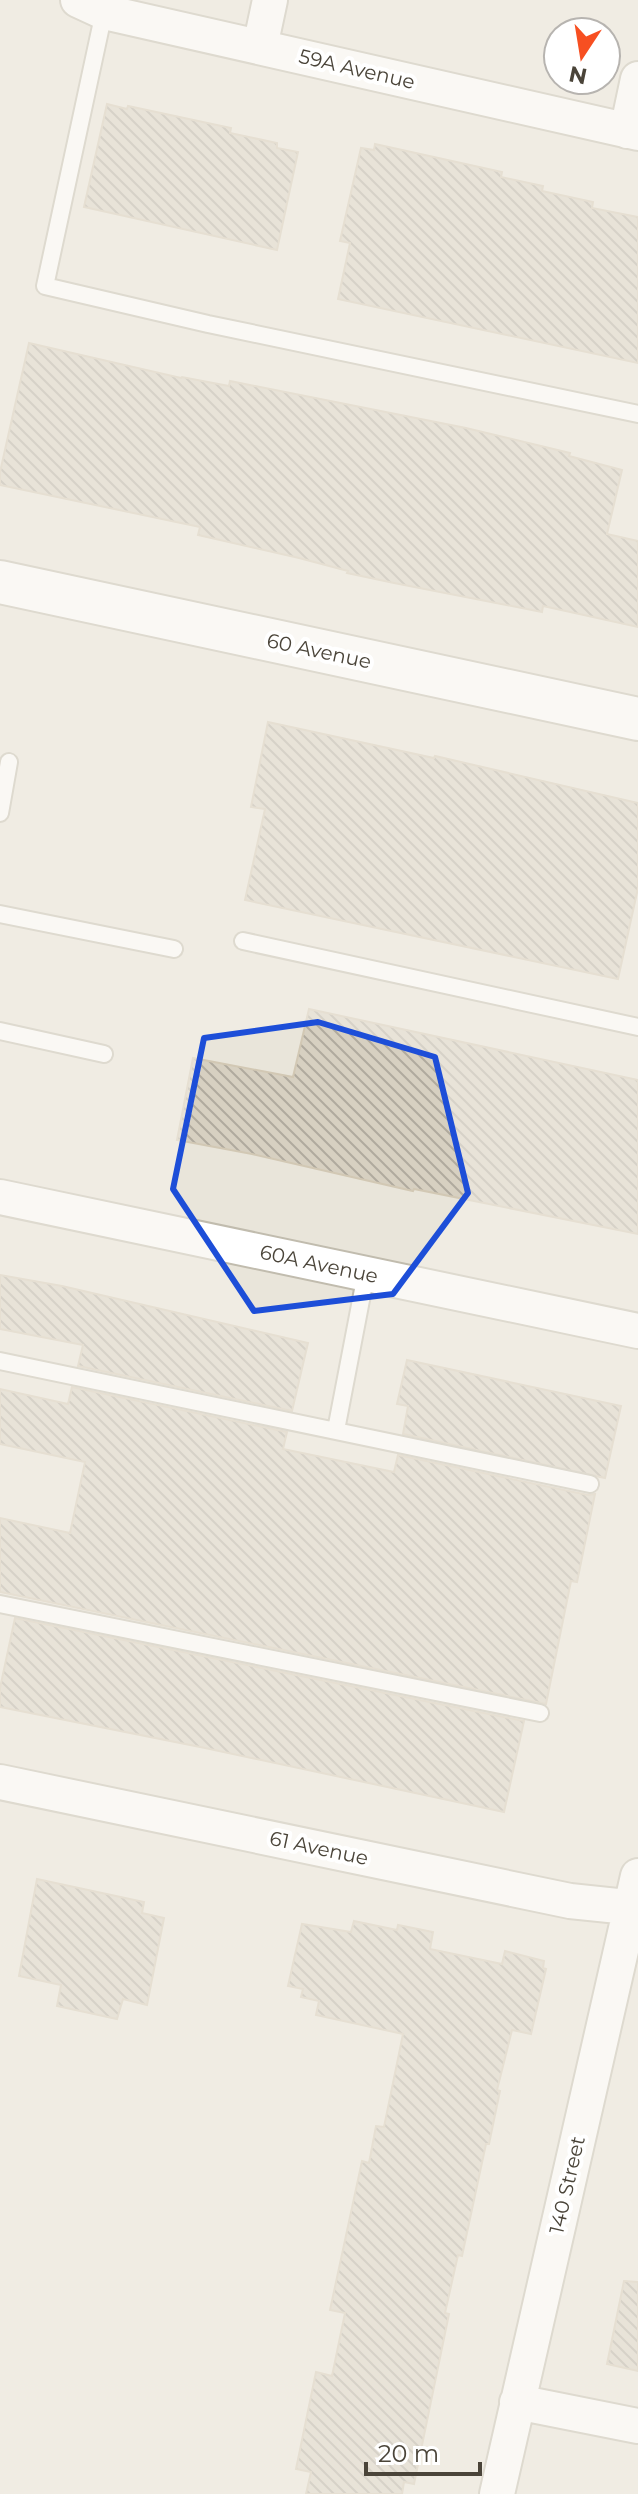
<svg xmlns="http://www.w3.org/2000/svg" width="638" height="2494" font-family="Montserrat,sans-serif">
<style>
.residential{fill:#e9e5da;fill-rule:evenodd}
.building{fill:url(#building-back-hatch);stroke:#d2c8b4;stroke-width:2}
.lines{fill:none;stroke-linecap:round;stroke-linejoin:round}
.service-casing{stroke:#c1bcae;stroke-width:20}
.minor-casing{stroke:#c1bcae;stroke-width:38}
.tertiary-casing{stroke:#c1bcae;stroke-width:46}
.service{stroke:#fff;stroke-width:16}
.minor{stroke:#fff;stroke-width:34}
.tertiary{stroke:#fff;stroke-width:42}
.marked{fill:none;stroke:#1d4ed8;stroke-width:6;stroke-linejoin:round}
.labels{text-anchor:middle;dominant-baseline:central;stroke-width:8;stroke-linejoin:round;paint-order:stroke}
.street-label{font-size:20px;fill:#4a4439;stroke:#fff}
</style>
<defs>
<pattern id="building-back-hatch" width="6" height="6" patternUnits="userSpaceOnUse" patternTransform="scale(2)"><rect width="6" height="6" fill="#d7d0c1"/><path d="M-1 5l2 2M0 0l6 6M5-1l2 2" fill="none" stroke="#b0aa9e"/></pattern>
</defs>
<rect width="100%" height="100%" fill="#f5f3eb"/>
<path class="residential" d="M0,0H638V2494H0ZM558,32H606V80H558Z"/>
<path class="building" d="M107,104L127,109L128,106L231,128L230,133L277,143V148L298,152L277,250L84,207Z
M375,144L502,172L501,177L543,186L542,191L593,202L592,208L638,217V363L338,299L350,243L340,241L361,148L374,150Z
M29,343L181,378L182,377L229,386L230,381L466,428L570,453L569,456L622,470L607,534L638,541V627L543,606L542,612L394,583L347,573L348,571L299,558L198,535L200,527L0,485V472Z
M268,722L434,758L435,756L638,803V888L618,979L245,900L265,809L251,807Z
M309,1009L638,1080V1234L414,1189L413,1191L252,1154L177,1140L193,1058L293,1077Z
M0,1275L62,1286L308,1343L292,1411L78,1366L83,1345L0,1329Z
M407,1360L621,1406L605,1478L403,1434L408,1406L397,1404Z
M72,1387L287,1432L283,1449L394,1472L398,1455L588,1495L595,1494L577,1582L571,1581L546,1704L0,1592V1518L70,1533L85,1462L0,1444V1389L68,1404Z
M15,1618L524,1721L504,1812L205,1748L0,1707V1688Z
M37,1879L144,1902L142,1913L164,1918L147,2005L123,1999L117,2019L57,2006L61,1985L19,1976Z
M354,1921L397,1930L398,1925L433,1932L430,1949L502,1964L505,1951L544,1961L543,1968L546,1969L531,2034L512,2030L497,2090L500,2091L489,2144H486L462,2256L458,2255L445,2313L449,2314L414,2484L404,2482L402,2494H306L311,2472L296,2469L316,2372L332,2376L345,2313L330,2310L362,2161L369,2163L376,2126L384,2127L403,2034L316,2015L319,2001L301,1997L303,1989L288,1986L302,1924L351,1932Z
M624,2281L638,2282V2371L607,2364Z"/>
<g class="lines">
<defs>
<path id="service" d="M104,12L45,286L208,324L638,414
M0,813L9,762
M0,914L174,949
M243,941L638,1027
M0,1031L104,1054
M0,1361L590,1484
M336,1430L366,1274
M0,1604L540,1713"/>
<path id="minor" d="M78,0L104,12L638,133
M260,47L270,0
M627,131L638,79
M0,1197L638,1331
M0,1782L570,1901L638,1908
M517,2402L638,2426
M497,2494L638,1876"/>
<path id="tertiary" d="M0,582L638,719"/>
</defs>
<use href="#service" class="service-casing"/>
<use href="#minor" class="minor-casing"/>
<use href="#tertiary" class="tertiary-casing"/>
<use href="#service" class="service"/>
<use href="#minor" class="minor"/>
<use href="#tertiary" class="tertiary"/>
</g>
<path d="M0 0H638V2494H0ZM318,1022L435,1057L468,1193L393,1294L254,1311L173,1189L204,1038Z" fill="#f5f3eb" fill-opacity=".55" fill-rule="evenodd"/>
<path class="marked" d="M318,1022L435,1057L468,1193L393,1294L254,1311L173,1189L204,1038Z"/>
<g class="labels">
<g class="street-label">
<text transform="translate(357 69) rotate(13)">59A Avenue</text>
<text transform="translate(319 651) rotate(12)">60 Avenue</text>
<text transform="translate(319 1264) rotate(12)">60A Avenue</text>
<text transform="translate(319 1848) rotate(12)">61 Avenue</text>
<text transform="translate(567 2185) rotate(-77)">140 Street</text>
</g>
</g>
<g transform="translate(582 56) rotate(192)"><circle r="38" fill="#ffffff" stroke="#b7b4b0" stroke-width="2"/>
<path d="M0-6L14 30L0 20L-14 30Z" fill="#f74f21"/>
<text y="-12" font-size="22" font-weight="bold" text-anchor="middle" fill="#4a4439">N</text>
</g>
<path d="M366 2462v12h114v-12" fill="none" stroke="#4a4439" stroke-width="4"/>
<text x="378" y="2462" font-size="24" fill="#4a4439" stroke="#ffffff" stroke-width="6" paint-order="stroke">20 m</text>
</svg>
